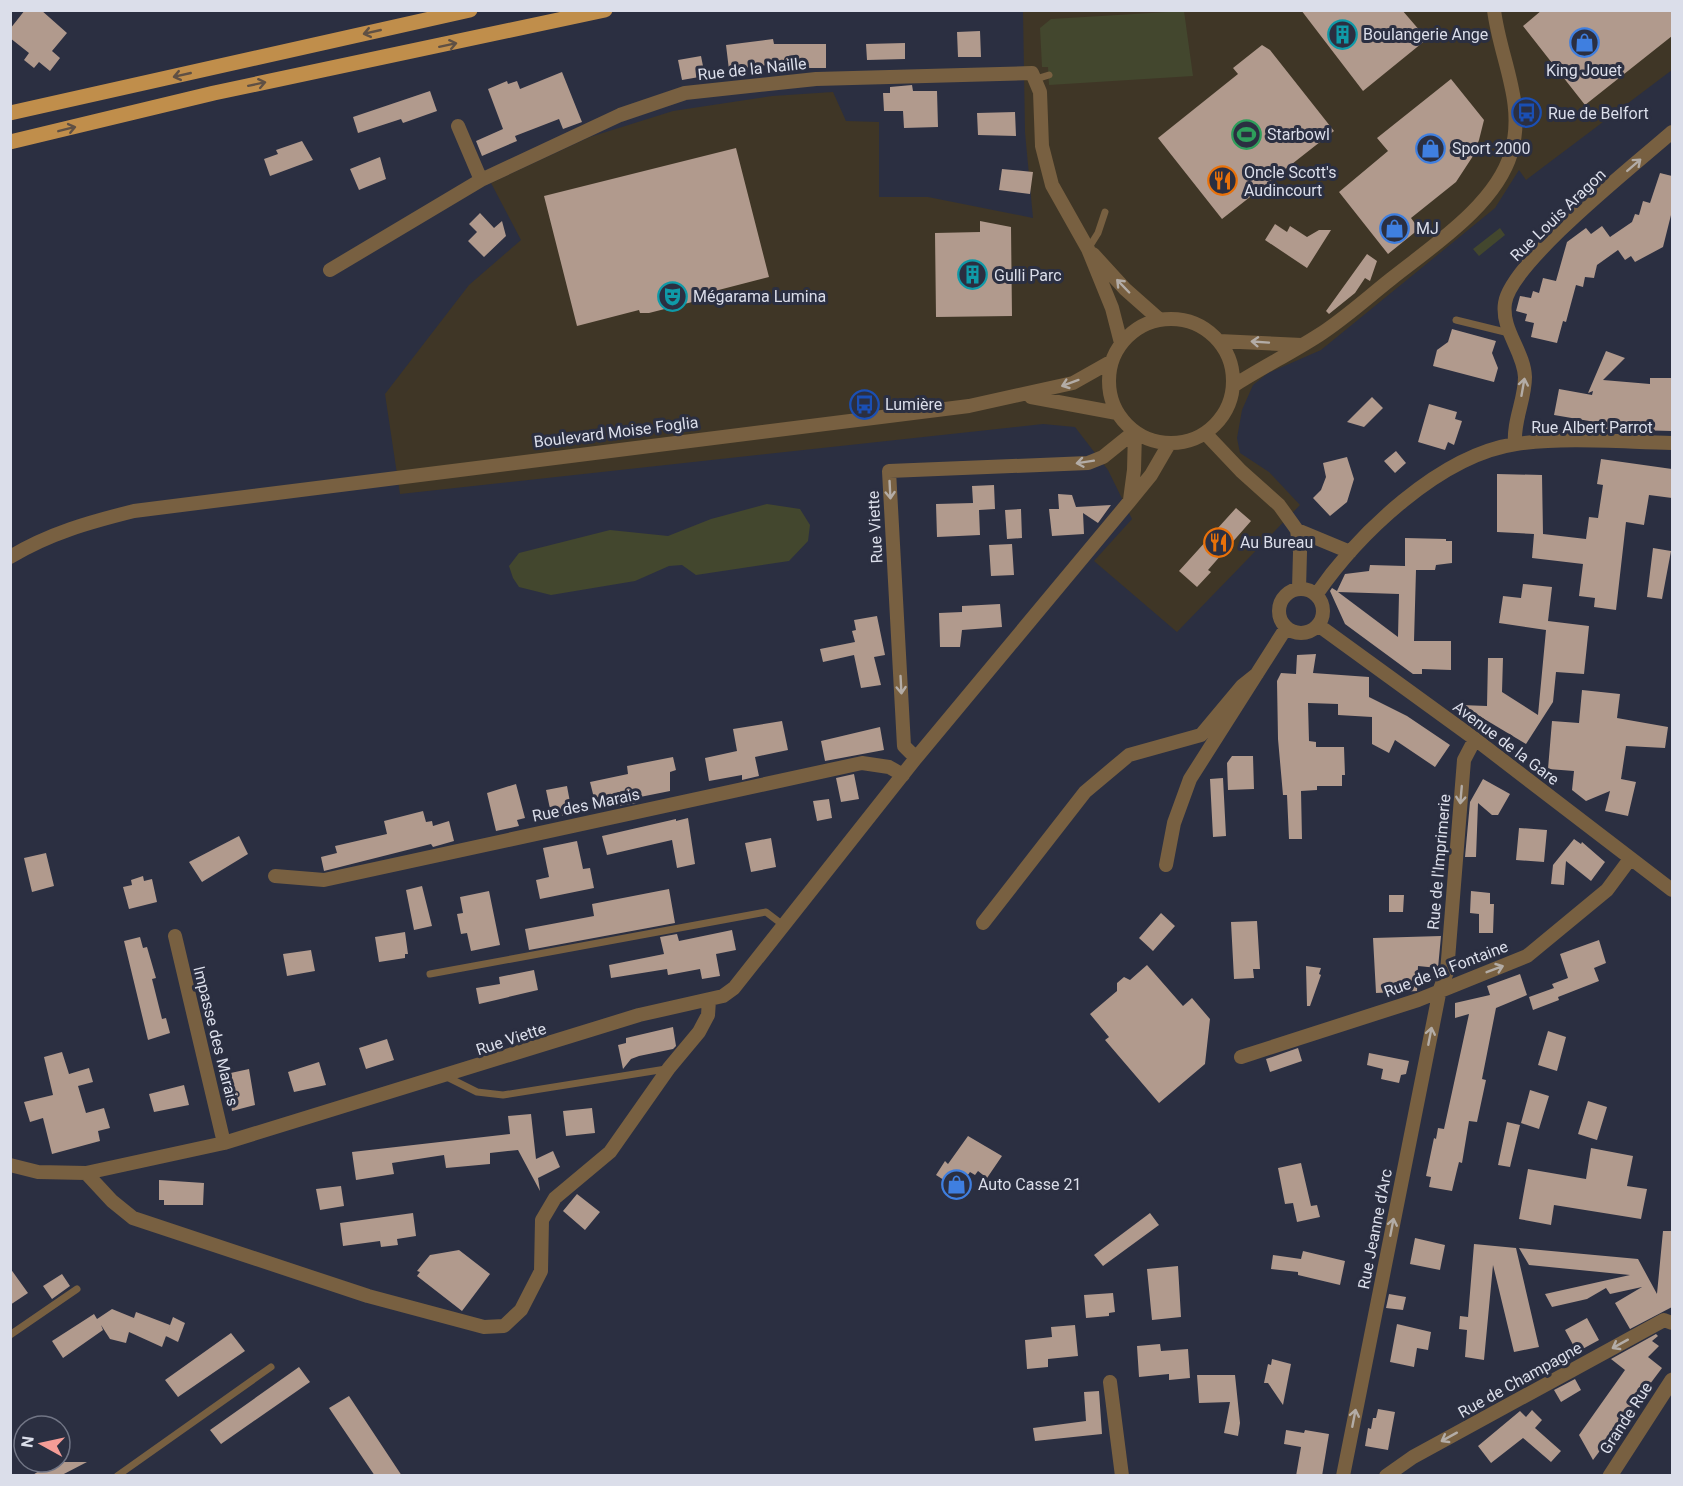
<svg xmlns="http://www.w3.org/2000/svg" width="1683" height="1486" font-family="Roboto,sans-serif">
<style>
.commercial{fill:#3f3626}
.green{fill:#43472e}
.building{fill:#b19a8d;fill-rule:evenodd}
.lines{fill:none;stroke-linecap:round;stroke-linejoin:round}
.service{stroke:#786041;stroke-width:7}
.minor{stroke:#786041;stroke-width:14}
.tertiary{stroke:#786041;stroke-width:15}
.primary{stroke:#c08e4b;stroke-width:15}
.oneway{stroke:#5f5044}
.oneway2{stroke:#b3aca6}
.labels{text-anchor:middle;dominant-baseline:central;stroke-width:6;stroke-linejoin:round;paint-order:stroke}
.poi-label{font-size:16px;fill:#dbdeea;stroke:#2b2f41;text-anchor:start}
.street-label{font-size:16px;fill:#dbdeea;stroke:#2b2f41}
</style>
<rect width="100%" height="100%" fill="#2b2f41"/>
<path class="commercial" d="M1023,11H1672V70L1526,180L1519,170L1495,208L1321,350L1268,373L1253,385L1242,410L1237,438L1240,453L1269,472L1300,505L1177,632L1094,561L1132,519L1108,470L1075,427L1043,424L400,494L385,394L469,285L521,240L491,183L590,137L673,111L772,96L833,92L846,121L879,122V197H928L1033,218L1025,132Z"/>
<path class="green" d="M1184,11L1193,76L1049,85L1048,67H1042L1040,28L1051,19Z
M1500,228L1505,235L1479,256L1473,249Z
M767,504L800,509L810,525L808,541L789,561L696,575L682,565L669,566L635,581L551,595L519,587L513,578L509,566L519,553L610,530L668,536L711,519Z"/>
<path class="building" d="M25,10H41L67,33L52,51L60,58L50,71L39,62L34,68L24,60L29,53L10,38V29Z
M1301,10H1402L1427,39L1363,91Z
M1542,10H1672V36L1585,105L1523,26Z
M980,31L981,57H958L957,32Z
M773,39L774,44H826V68H803V64H775L729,70L726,45Z
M905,43V59L867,60L866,44Z
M1262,45L1270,50L1334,131L1222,219L1158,138L1238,74L1233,68Z
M701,56L705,76L682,80L678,60Z
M562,72L582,122L563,129L559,119L515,136L517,141L482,156L476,141L503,129L488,89L507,81L508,84L517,81L520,89Z
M1451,79L1484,120L1479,140L1473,156L1456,182L1411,218L1419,229L1388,254L1339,192L1388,151L1377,138Z
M912,85L913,91H937L938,127L904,128L903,111H884L883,93H890V87Z
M430,91L437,111L403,123L401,119L358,133L353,117Z
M1015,112L1016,136L978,135L977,113Z
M302,141L313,160L270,176L264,159L278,154L276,150Z
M736,148L769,277L707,293L708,296L700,300L649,313H640L639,310L577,326L544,196Z
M380,157L386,179L359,190L350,169Z
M1002,169L1033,172L1030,194L999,190Z
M1660,173L1672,176V211L1663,247L1635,262L1631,256L1625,260L1618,250L1597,265L1594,278L1585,277L1583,287L1576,285L1566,322L1563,321L1557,343L1531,337L1534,323L1525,321L1527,314L1516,311L1520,296L1531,298L1533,291L1539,293L1543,278L1556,281L1567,242L1586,228L1591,234L1602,226L1610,237L1632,222L1635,214L1639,215L1643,201L1650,203Z
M480,213L494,228L502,221L506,236L484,257L468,241L477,232L469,224Z
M980,221L1011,227L1012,316L936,317L935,233L980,232Z
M1275,224L1287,232L1290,226L1307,237L1319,230H1331L1307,268L1265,240Z
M1367,254L1377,261L1370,281L1365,278L1355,293L1329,314L1326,311Z
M1452,329L1496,341L1492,353L1498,368L1494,382L1433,366L1437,350L1448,342Z
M1606,351L1625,358L1603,380L1650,384V378H1672L1671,431L1600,429L1601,423L1554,415L1559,389L1592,395L1593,391L1588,393Z
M1372,397L1383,408L1364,427L1347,422Z
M1429,404L1457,412L1455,419L1462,421L1454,445L1448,442L1445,450L1418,442Z
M1396,451L1406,463L1395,473L1384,461Z
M1347,457L1354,479L1347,502L1330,516L1313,498L1321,490L1326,477L1323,463Z
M1601,459L1672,469V498L1649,495L1644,525L1626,522L1616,610L1594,607L1595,598L1579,596L1583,564L1532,558L1534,534L1497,532V474L1542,475L1543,534L1586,539L1589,517L1598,518L1603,485L1597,484Z
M994,485L995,509L979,510L980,535L937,537L936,504L973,503L972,486Z
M1058,494L1072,495L1076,507L1111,505L1098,523L1083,513L1084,534L1052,536L1049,509H1059Z
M1236,508L1251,521L1208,570L1211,572L1197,587L1179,571Z
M1021,509L1022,538L1007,539L1005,510Z
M1405,538L1446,539V541H1452V563L1436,565L1435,570H1416L1414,641H1451V670L1422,669V674H1413L1345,624L1330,591L1332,588L1337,591L1345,574L1369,571L1370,565L1405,566ZM1338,592L1399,594L1398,637Z
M1012,544L1014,575L991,576L989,545Z
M1653,548L1671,551L1662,599L1647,597Z
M1523,584L1552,587L1548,621L1589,626L1584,674L1556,672L1553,702L1526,744L1461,705L1487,706L1488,658H1503L1502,692L1538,715L1546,630L1499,623L1503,596L1521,598Z
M1000,604L1002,627L962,630L960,647H940L939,613L962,612V606Z
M877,616L885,655L874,657L881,685L861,688L854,655L823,662L820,649L855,642L852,631L856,630L854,620Z
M1316,654L1313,673L1369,677V697L1407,716L1450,745L1435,767L1395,740L1389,753L1372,744V717L1338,715V704L1308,703L1309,741L1316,742V747H1344L1345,775H1342V786H1317V790L1301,791L1302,839H1289L1287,795H1283L1278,739L1277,681L1281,673L1296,674L1297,655Z
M1582,690L1620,694L1617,718L1668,727L1665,748L1626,746L1621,779L1636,782L1628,816L1605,811L1610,791L1586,801L1572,790L1574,771L1548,769L1552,721L1579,723Z
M782,721L788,750L755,757L759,776L742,780V775L709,781L705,758L737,751L733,729Z
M880,727L884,750L825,761L821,741Z
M1232,756H1253L1254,789L1228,790L1227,763Z
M673,757L676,770L670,772V791L635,798L636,803L597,810L590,782L628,774L627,766Z
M854,774L859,799L841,802L836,778Z
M1223,778L1226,836L1213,837L1210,779Z
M1483,779L1510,794L1498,815H1492L1478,803L1476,857H1465L1470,802Z
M516,784L525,818L517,820L519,826L496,831L487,793Z
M567,786L572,813L552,818L546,790Z
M829,799L832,818L817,821L813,801Z
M423,811L426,822L432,821L433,826L449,821L454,841L433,847L431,844L324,871L321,857L337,853L335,846L387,834L384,821Z
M688,818L695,864L677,868L672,840L607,855L602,836L676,819V821Z
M1519,828L1547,830L1544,862L1516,860Z
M239,836L248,854L202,882L189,862Z
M771,838L776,867L751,872L745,843Z
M1574,839L1581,844L1582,842L1605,862L1591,881L1566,861L1564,885L1551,884L1553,865Z
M577,841L583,869L590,868L594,888L540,899L536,880L549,877L543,848Z
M46,853L54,886L32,892L24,858Z
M143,876L144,881L152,879L157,902L129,909L123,887L132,885L131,880Z
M422,886L432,926L414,930L406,890Z
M669,889L675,923L529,950L525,929L594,916L592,904Z
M489,891L500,945L471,951L467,933L461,934L457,914L463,913L460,897Z
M1471,891L1490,893V904H1494L1493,933H1479V914L1470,913Z
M1389,895H1404L1403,912H1389Z
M1161,913L1175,926L1153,951L1139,938Z
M1257,921L1260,969H1253L1254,978L1234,979L1231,922Z
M732,930L736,950L716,954L720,976L702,979L700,969L668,975L667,969L611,978L609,965L664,954L660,937L677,934L679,941Z
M405,932L408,954H405V958L379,962L375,937Z
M1441,936L1438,968L1418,966L1417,991L1376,993L1373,938Z
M140,937L143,948L147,947L156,978L152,979L162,1019L166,1018L170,1033L148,1040L124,941Z
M1599,940L1606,963L1594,968L1599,981L1558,997L1559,1000L1533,1010L1529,997L1554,988L1552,984L1568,978L1560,954Z
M311,950L315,971L287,976L283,954Z
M1147,965L1183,1006L1192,998L1210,1019L1205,1064L1159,1103L1105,1040L1109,1037L1090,1014L1117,991V983L1124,977L1130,980Z
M1306,966L1321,968L1319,974L1321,975L1310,1006H1307Z
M534,970L538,990L479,1004L476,988L500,984L499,977Z
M1520,974L1527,995L1496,1008L1482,1079L1486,1080L1477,1122L1469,1121L1462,1163L1459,1162L1457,1170L1452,1191L1429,1187L1431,1177L1426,1176L1434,1138L1436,1139L1438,1128L1444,1129L1469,1014L1455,1018V1003L1490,995L1487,986Z
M673,1027L676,1046L673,1049L639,1056L631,1059L623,1069L618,1045L626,1043V1038Z
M1548,1031L1566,1037L1557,1071L1538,1065Z
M387,1039L394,1060L366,1069L359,1048Z
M1298,1048L1302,1061L1270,1072L1266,1059Z
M62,1052L69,1074L89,1068L93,1082L78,1086L86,1113L104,1108L110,1128L98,1131L100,1141L52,1154L43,1118L30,1122L24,1102L53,1095L44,1057Z
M1369,1053L1409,1061L1406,1074L1401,1075L1399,1083L1381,1079L1383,1069L1367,1065Z
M319,1062L326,1085L294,1092L288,1072Z
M249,1069L255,1105L232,1111L226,1074Z
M184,1085L189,1105L154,1112L149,1094Z
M1530,1090L1549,1096L1539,1129L1521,1123Z
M1588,1101L1607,1107L1597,1140L1578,1134Z
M592,1108L595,1133L566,1136L563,1111Z
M531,1114L536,1159L553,1151L560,1167L538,1178L540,1191L518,1150L490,1153V1164L446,1168L444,1155L392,1163L394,1174L356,1180L352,1152L510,1134L508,1116Z
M1507,1122L1520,1125L1510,1167L1498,1165Z
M968,1136L1002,1156L987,1178L978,1171L975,1175L970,1172L958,1189L936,1175L945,1161L948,1164Z
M1591,1148L1633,1156L1627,1186L1647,1189L1641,1219L1554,1205L1551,1225L1519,1219L1528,1169L1586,1179Z
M1301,1163L1311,1206L1317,1205L1320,1217L1297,1222L1293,1203L1285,1204L1278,1168Z
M159,1180L204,1183L203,1205H164V1200H159Z
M341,1186L344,1206L320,1210L316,1189Z
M577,1194L600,1212L585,1230L563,1211Z
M413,1213L416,1236L397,1239L398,1245L381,1247L380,1241L343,1246L340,1223Z
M1150,1213L1159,1225L1103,1266L1094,1255Z
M1663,1231H1672V1307L1630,1329L1615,1303L1642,1287L1610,1294L1606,1288L1587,1299L1552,1307L1545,1294L1630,1275L1529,1265L1519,1248L1638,1259L1657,1294Z
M1415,1238L1445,1245L1440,1270L1410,1264Z
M1474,1244L1516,1248L1539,1347L1514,1352L1493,1265L1484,1360L1465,1357L1467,1330L1459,1329L1460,1316L1468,1317Z
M459,1250L490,1274L462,1311L417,1276L420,1272L417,1271L430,1255Z
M1303,1251L1345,1261L1340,1285L1298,1275V1272L1271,1269L1273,1255L1301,1259Z
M1178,1266L1181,1317L1152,1320L1147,1269Z
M10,1268L28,1293L10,1305Z
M62,1274L70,1286L52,1299L43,1286Z
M1113,1293L1115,1312L1109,1313V1316L1086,1318L1084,1295Z
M1389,1294L1406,1297L1403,1310L1386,1308Z
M112,1309L134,1318L136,1312L170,1325L162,1347L129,1332L126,1343L110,1339L101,1325L103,1330L63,1358L52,1341L94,1314L97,1319Z
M173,1317L185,1323L178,1342L166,1336Z
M1587,1318L1599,1340L1577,1352L1565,1330Z
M1397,1324L1431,1332L1428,1350L1417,1348L1414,1367L1390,1362Z
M1075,1325L1078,1356L1048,1359V1367L1027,1369L1025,1340L1052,1337L1051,1327Z
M231,1333L245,1351L178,1397L165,1380Z
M1656,1334L1658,1336L1652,1341L1659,1346L1648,1357L1662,1368L1593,1460L1579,1435L1625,1370L1611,1359Z
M1160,1344L1161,1351L1188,1349L1190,1378L1169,1380V1374L1139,1377L1137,1346Z
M1272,1359L1291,1364L1283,1405L1268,1383H1264L1268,1364L1271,1365Z
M299,1367L310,1382L221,1444L210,1430Z
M1197,1375H1235L1240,1423L1238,1436L1224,1433L1230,1402L1199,1403Z
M1575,1379L1581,1390L1561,1402L1554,1390Z
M1099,1391L1102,1434L1035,1441L1033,1428L1086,1421L1084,1392Z
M349,1396L402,1476H375L329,1408Z
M1378,1409L1395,1412L1388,1450L1365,1446L1368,1428L1371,1429L1373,1418H1376Z
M1532,1410L1542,1420L1535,1428L1561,1451L1551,1462L1523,1438L1491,1463L1478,1446L1520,1411L1526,1417Z
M1286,1430L1304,1433L1305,1430L1329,1434L1322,1476H1296L1301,1447L1284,1444Z
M54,1462H87L60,1476H31Z"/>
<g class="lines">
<path class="service" d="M1036,79L1049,75
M1088,249L1098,233L1105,212
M1456,320L1509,333
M430,974L766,912L783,925
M447,1077L477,1092L503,1095L666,1069
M10,1335L77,1289
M117,1476L271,1367"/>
<path class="minor" d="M458,126L481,180
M1093,254L1125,289L1160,320
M330,270L481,180L620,115L685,93L816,79L1032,73L1040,92L1042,146L1052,185L1088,249L1112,308L1121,343
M1109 381a62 62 0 1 1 124 0a62 62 0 1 1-124 0Z
M1219,341L1302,345
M1233,386C1261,368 1291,353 1319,335C1344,319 1367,298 1391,279C1431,247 1496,205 1511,153C1526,103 1500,59 1494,10
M1031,397L1117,413
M1205,433L1241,471L1279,505L1297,530L1300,552L1299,589
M1515,444C1513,421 1525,400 1525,377C1524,351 1501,330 1505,303C1511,262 1637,163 1672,132
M1130,500L1134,470L1135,432
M1297,530L1350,552
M10,557C50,533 90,522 134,511L969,406L1073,383L1112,361
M1279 611a22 22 0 1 1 44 0a22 22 0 1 1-44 0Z
M1316,595C1358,534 1440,455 1516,444C1567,437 1621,442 1672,443
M1318,625L1475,739L1672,890
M916,758L904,746L889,471L1088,463L1103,457L1134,432
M1166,865L1174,823L1190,779L1286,628
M275,876L324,880L862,763L889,767L903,775
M983,923L1085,792L1129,755L1201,735L1242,686L1257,674
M175,936L224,1143
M1241,1057L1418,1000L1527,956L1607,890L1630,859
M10,1165L38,1172L86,1173L224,1143L639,1015L723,996L734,988L916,758L1129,502L1151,475L1169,444
M86,1173L112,1201L133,1218L368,1296L484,1327L504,1326L521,1310L541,1271L542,1220L555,1198L610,1152L669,1068L699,1032L708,1015L709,1000
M1110,1382L1122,1476
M1343,1476L1440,989L1447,972L1464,760L1475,739
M1386,1476L1413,1457L1664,1320L1672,1323"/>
<path class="tertiary" d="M1610,1476L1672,1380"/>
<path class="primary" d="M10,113L470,10
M10,142L214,93L605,10"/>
</g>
<defs><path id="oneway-shaft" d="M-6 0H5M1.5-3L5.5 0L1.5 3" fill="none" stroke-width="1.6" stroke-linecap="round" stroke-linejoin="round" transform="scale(1.5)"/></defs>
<g class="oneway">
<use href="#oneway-shaft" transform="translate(372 32) rotate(167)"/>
<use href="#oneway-shaft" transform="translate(448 45) rotate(-12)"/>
<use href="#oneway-shaft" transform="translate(182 75) rotate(167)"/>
<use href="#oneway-shaft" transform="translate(257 84) rotate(-12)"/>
<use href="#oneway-shaft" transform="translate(67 129) rotate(-14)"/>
</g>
<g class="oneway2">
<use href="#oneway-shaft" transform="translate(1634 165) rotate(-41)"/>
<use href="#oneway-shaft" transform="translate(1123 286) rotate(-134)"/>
<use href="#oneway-shaft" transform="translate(1260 342) rotate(-176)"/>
<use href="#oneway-shaft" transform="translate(1070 383) rotate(160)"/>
<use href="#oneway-shaft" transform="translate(1523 387) rotate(-80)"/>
<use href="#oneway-shaft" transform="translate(1085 462) rotate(171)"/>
<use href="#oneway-shaft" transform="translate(890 490) rotate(87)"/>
<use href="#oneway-shaft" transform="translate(901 685) rotate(87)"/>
<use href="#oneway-shaft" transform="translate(1461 795) rotate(95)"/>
<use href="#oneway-shaft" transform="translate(1495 969) rotate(-21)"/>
<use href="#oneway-shaft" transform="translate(1430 1036) rotate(-79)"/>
<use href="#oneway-shaft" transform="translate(1392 1227) rotate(-79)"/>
<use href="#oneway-shaft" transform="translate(1620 1344) rotate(151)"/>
<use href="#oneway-shaft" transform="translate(1354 1418) rotate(-79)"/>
<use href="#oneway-shaft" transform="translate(1449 1437) rotate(151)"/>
</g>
<defs>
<symbol id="building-ring" viewBox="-11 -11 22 22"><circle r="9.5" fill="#2b2f41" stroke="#0f9aa8" stroke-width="1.5"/><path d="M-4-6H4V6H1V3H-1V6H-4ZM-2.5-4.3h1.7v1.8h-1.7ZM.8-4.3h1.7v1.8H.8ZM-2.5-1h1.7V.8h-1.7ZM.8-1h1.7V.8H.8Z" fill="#0f9aa8"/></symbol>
<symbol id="shop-ring" viewBox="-11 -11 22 22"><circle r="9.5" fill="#2b2f41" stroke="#3f7fe0" stroke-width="1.5"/><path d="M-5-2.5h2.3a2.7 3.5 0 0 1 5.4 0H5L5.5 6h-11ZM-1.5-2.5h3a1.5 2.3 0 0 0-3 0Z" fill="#3f7fe0"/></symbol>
<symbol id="bus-ring" viewBox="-11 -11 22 22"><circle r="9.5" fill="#2b2f41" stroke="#1a4fb4" stroke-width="1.5"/><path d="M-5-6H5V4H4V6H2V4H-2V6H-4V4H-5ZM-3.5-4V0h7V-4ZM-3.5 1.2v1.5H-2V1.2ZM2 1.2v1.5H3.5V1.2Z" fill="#1a4fb4"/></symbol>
<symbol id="stadium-ring" viewBox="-11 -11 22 22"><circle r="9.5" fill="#2b2f41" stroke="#2e9e5b" stroke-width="1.5"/><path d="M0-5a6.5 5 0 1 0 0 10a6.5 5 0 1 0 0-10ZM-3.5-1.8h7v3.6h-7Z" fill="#2e9e5b"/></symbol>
<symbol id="restaurant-ring" viewBox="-11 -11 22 22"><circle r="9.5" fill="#2b2f41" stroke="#e8710a" stroke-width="1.5"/><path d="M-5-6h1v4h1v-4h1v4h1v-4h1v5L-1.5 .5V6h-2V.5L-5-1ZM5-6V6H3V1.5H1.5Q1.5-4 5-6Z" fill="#e8710a"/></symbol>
<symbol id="theatre-ring" viewBox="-11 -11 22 22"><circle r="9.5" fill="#2b2f41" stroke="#0f9aa8" stroke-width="1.5"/><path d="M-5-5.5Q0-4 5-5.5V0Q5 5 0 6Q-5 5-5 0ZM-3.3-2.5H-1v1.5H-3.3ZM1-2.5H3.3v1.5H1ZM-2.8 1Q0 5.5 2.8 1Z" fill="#0f9aa8"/></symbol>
</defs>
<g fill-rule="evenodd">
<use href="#building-ring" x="1326" y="18" width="33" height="33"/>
<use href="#shop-ring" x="1568" y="26" width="33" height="33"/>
<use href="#bus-ring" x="1510" y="96" width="33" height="33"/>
<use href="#stadium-ring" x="1230" y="118" width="33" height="33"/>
<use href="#shop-ring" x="1414" y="132" width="33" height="33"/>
<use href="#restaurant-ring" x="1206" y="164" width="33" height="33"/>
<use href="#shop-ring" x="1378" y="212" width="33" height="33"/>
<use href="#building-ring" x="956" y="258" width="33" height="33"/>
<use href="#theatre-ring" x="656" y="280" width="33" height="33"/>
<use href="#bus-ring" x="848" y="388" width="33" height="33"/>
<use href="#restaurant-ring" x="1202" y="526" width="33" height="33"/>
<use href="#shop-ring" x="940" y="1168" width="33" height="33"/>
</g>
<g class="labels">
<g class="poi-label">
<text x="1363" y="34">Boulangerie Ange</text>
<text x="1584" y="70" text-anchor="middle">King Jouet</text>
<text x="1548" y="113">Rue de Belfort</text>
<text x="1267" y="134">Starbowl</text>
<text x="1452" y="148">Sport 2000</text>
<text x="1244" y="172">Oncle Scott's<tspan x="1244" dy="18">Audincourt</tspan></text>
<text x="1416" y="228">MJ</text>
<text x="994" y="275">Gulli Parc</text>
<text x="693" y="296">Mégarama Lumina</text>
<text x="885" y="404">Lumière</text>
<text x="1240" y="542">Au Bureau</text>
<text x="978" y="1184">Auto Casse 21</text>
</g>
<g class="street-label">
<text transform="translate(752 69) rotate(-6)">Rue de la Naille</text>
<text transform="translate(1558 215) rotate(-44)">Rue Louis Aragon</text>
<text x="1592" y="427">Rue Albert Parrot</text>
<text transform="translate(616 432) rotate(-7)">Boulevard Moise Foglia</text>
<text transform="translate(875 527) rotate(-93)">Rue Viette</text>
<text transform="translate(1506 743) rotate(37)">Avenue de la Gare</text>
<text transform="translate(586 805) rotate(-12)">Rue des Marais</text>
<text transform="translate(1439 862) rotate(-85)">Rue de l'Imprimerie</text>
<text transform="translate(1446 969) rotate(-21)">Rue de la Fontaine</text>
<text transform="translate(216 1036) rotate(76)">Impasse des Marais</text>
<text transform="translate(511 1039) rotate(-18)">Rue Viette</text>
<text transform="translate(1375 1229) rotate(-79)">Rue Jeanne d'Arc</text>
<text transform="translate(1520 1380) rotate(-29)">Rue de Champagne</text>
<text transform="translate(1626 1418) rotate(-57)">Grande Rue</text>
</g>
</g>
<rect width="1683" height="1486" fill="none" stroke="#dbdeea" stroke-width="24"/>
<g transform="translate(42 1444) rotate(278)"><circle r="28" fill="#2b2f41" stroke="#717585" stroke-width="1.5"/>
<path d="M0-4.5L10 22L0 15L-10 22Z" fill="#f59c96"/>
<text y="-9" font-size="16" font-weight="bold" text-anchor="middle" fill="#dbdeea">N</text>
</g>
</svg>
